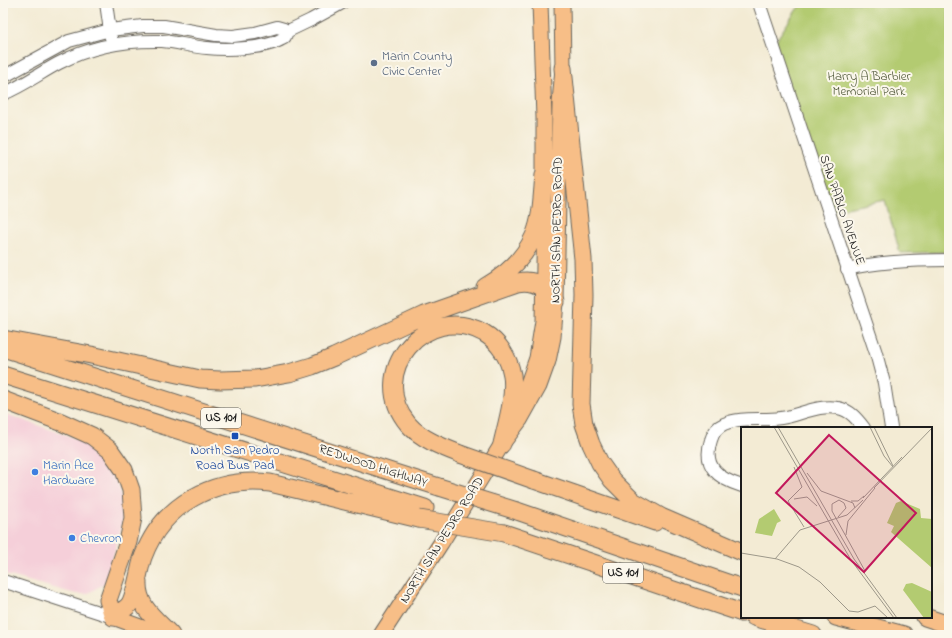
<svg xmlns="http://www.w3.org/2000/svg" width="952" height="638" font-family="'Indie Flower',sans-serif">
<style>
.built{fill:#f5cfd9}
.green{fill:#b3cb71;stroke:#687446}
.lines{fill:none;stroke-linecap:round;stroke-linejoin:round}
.minor-casing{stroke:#67645c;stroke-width:14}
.major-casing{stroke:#67645c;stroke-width:17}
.highway-casing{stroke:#67645c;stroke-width:19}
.minor{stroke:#fff;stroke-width:12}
.major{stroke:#f7be87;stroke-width:15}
.highway{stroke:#f7be87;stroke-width:17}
.highway-bridge-casing{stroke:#67645c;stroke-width:19;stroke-linecap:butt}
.highway-bridge{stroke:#f7be87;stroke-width:17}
.service-dot{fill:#5c6f8a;stroke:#fbf7ec;stroke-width:1.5}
.transit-dot{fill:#1a4fb4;stroke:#fbf7ec;stroke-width:1.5}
.shop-dot{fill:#3f7fe0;stroke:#fbf7ec;stroke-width:1.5}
.labels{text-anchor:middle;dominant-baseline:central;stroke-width:4;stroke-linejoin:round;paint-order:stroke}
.shield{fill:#fbf7ec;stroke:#5f5e5a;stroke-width:1}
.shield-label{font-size:12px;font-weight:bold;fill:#1c1c1c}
.service-label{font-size:13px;fill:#4e5e75;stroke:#fbf7ec;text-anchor:start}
.park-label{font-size:13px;fill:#51593a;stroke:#fbf7ec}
.street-label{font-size:13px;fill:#1c1c1c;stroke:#fbf7ec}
.transit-label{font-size:13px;fill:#164399;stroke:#fbf7ec}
.shop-label{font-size:13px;fill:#366cbe;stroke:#fbf7ec;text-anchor:start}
.inset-road{fill:none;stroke:#9d988a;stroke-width:1}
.view{fill:#c2185b;fill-opacity:0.15;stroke:#c2185b;stroke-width:2}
.inset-edge{fill:none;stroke:#1c1c1c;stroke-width:2}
</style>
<rect width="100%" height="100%" fill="#fbf7ec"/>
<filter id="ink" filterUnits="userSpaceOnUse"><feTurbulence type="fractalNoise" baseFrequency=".025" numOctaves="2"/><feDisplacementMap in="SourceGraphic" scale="8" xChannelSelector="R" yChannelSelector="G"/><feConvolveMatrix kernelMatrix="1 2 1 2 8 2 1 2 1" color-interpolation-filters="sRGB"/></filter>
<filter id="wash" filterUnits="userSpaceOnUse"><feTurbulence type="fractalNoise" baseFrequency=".012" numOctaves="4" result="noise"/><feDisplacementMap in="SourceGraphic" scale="16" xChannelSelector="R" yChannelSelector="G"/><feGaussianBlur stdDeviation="0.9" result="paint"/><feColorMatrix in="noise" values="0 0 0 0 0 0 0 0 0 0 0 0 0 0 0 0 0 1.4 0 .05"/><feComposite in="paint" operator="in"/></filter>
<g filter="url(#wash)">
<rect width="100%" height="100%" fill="#f3ebd4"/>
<path class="built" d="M3,413L77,439L111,457L126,513L105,583L87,594H76L3,574Z"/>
<path class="green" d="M804,3H949V252L900,253L885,200L828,212L773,45L797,9Z"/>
</g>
<g filter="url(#ink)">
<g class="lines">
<defs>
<path id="minor" d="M106,3L111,38
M759,3L876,353L884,383L891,428
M3,77L69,41L110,30L143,26H164L216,35L233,36L255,33L277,27L284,29L286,32
M3,94C23,86 40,73 59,63C91,46 126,40 162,41C177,42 192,47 207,48C226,50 266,49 282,39C285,38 286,35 286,32L311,20L342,3
M847,269C880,261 916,260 949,260
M742,486C719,479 702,467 711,440C713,433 717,427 724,424C741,416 763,421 781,418C800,415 819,404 838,408C850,410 857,419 864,428
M3,581L113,617"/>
<path id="major" d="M540,3L544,118V186
M522,401L537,358L543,321L545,210
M113,617L162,635
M381,635L441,543L502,444L520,420L539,386L548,361L553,337L556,302L560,103L563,68L562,3"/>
<path id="highway" d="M563,68L583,259L584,295L581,404L584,424L591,444L600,463L612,480L633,501L661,517L742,552
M485,287C506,275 524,259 534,236C542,218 542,194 544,175
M3,339L91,355L200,379L220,380L255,379L289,373L312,366L334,357L424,315L518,282C535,278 547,287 556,302
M3,348L439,487
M3,375L425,508
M3,400L61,422L92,436L110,450L124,470L131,490L133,518L128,542L108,600L113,617C118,613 124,610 128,606C135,599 139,568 143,557C163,503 215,477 270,483L419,519
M460,454C442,447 421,439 408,424C365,373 426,301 484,333C499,342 509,358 512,375C515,397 507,422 502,444
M534,480L655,522
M517,511L742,588
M504,533L742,613
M138,582C137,607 156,619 171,635
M754,617L813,635
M836,617L904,635
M925,617L949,625"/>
</defs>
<use href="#minor" class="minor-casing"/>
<use href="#major" class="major-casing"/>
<use href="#highway" class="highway-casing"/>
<use href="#minor" class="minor"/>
<use href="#major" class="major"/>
<use href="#highway" class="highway"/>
<defs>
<path id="highway-bridge" d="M460,454L534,480
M439,487L517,511
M419,519L504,533"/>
</defs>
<use href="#highway-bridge" class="highway-bridge-casing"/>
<use href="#highway-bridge" class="highway-bridge"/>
</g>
</g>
<circle class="service-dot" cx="374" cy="63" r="4"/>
<rect class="transit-dot" x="231" y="432" width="8" height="8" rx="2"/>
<g class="shop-dot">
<circle cx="35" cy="472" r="4"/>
<circle cx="72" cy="538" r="4"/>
</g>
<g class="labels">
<g class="shield">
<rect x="201" y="408" width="40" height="20" rx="3"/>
<rect x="603" y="563" width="40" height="20" rx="3"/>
</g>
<g class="shield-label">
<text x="221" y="418">US 101</text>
<text x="623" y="573">US 101</text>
</g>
<g class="service-label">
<text x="382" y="56">Marin County<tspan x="382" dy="15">Civic Center</tspan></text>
</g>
<g class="park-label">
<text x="869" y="76">Harry A Barbier<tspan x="869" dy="15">Memorial Park</tspan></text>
</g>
<g class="street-label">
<text transform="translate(842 210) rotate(71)">SAN PABLO AVENUE</text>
<text transform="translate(557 230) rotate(-89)">NORTH SAN PEDRO ROAD</text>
<text transform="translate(373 466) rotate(18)">REDWOOD HIGHWAY</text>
<text transform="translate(442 540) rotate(-58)">NORTH SAN PEDRO ROAD</text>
</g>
<g class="transit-label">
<text x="235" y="450">North San Pedro<tspan x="235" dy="15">Road Bus Pad</tspan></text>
</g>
<g class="shop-label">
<text x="43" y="465">Marin Ace<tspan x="43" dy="15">Hardware</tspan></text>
<text x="80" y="538">Chevron</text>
</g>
</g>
<g transform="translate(741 427)">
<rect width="191" height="191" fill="#f3ebd4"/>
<path d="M160,74L179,82L180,91L191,92V141L150,105L153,99L146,96L155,76ZM33,82L40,94L36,96L31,109L14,106L18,92ZM171,156L191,165V191H183L162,163L165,157Z" fill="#b3cb71"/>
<path class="inset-road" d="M33,0L110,133L153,191M37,0L113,132L156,191M129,0L143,29L152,40M133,0L152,39M66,46L80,64L112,76L114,81M133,61L191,1M122,71L161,30M53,72L66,70L76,79M47,74L63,100M47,74L61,60L53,40M110,74H117L123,69M97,90L105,81L103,76L98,73L91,77V84L124,144M105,108L107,94L134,61M0,126L36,132L58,140L79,155L108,184L117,185L134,179L147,191M34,132L59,103L106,88L122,73"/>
<path class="view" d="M88,8L175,86L123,145L35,66Z"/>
<rect width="191" height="191" class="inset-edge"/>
</g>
<rect width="952" height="638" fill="none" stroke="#fbf7ec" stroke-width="16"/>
</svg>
